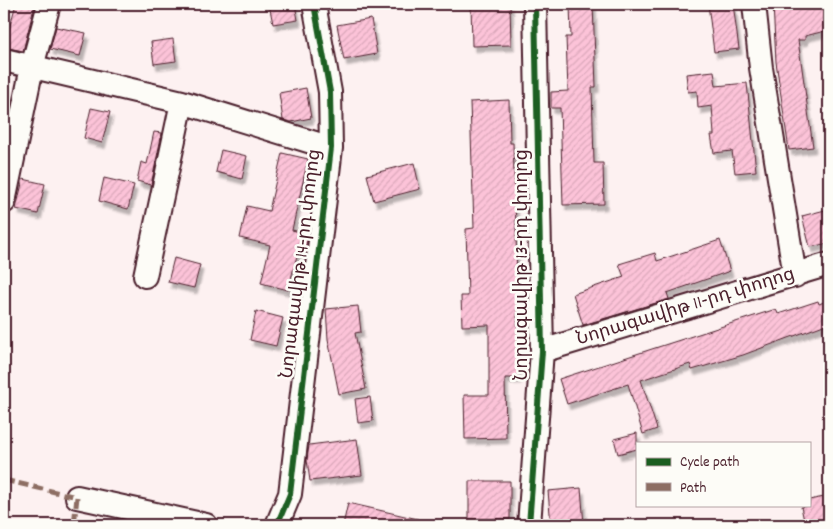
<svg xmlns="http://www.w3.org/2000/svg" width="833" height="529" font-family="Dekko,'Noto Sans Armenian',sans-serif">
<style>
.building{fill:url(#building-hatch);stroke:#4a1f2b;filter:url(#shadow)}
.lines{fill:none;stroke-linecap:round;stroke-linejoin:round}
.minor-casing{stroke:#4a1f2b;stroke-width:26}
.minor{stroke:#fdfcf7;stroke-width:22}
.quiet{stroke:#8d6e63;stroke-width:5;stroke-dasharray:10 5;stroke-linecap:butt}
.cycleway-casing{stroke:#fdfcf7;stroke-width:9}
.cycleway{stroke:#1b5e20;stroke-width:6}
.labels{text-anchor:middle;dominant-baseline:central;stroke-width:5;stroke-linejoin:round;paint-order:stroke}
.street-label{font-size:19px;fill:#4a1f2b;stroke:#fdfcf7}
</style>
<defs>
<pattern id="building-hatch" width="6" height="6" patternUnits="userSpaceOnUse" patternTransform="scale(1.25)"><rect width="6" height="6" fill="#fcc3d8"/><path d="M-1 1l2-2M0 6l6-6M5 7l2-2" fill="none" stroke="#daa7ba"/></pattern>
<filter id="shadow"><feDropShadow dx="3" dy="5.5" stdDeviation="1" flood-color="#0004"/></filter>
</defs>
<rect width="100%" height="100%" fill="#fdf1f1"/>
<filter id="ink" filterUnits="userSpaceOnUse"><feTurbulence type="fractalNoise" baseFrequency=".02" numOctaves="2"/><feDisplacementMap in="SourceGraphic" scale="10" xChannelSelector="R" yChannelSelector="G"/><feConvolveMatrix kernelMatrix="1 2 1 2 8 2 1 2 1" color-interpolation-filters="sRGB"/></filter>
<g filter="url(#ink)">
<path class="building" d="M16,4H35L23,51L4,47Z
M269,4H295L298,20L273,24Z
M471,4H510L511,45L472,46Z
M570,4H593L596,87H592L594,163H603L604,204L563,205L560,108H551V92L568,91L566,37H571Z
M708,4H733L739,49L714,52Z
M773,4H807L808,10L829,5V30L805,36V40H798L813,147L789,150L776,62Z
M371,19L377,54L344,60L337,25Z
M56,27L86,33L80,56L50,49Z
M173,39L176,61L154,64L151,42Z
M714,71L716,86L747,83L756,171L735,173L732,151L714,153L711,135H714L712,106L698,108L697,91L688,92L686,74Z
M306,88L311,118L291,122L283,120L279,93Z
M509,100L510,143H513L516,227L518,378H505L506,438L465,439L464,395H489V325L462,326L461,296H468L466,229L474,228L470,102Z
M91,108L110,112L102,143L84,138Z
M154,132L162,133L151,185L137,181L141,162L147,164Z
M221,150L247,156L242,179L216,172Z
M282,153L308,159L292,230L308,234L307,241L304,253L298,252L288,290L261,283L270,245L240,238L247,206L269,211Z
M414,163L420,189L374,201L367,175Z
M104,178L134,185L128,209L99,201Z
M23,179L45,184L38,214L16,209Z
M829,209V243L810,247L802,216Z
M720,240L730,271L667,293L669,299L583,325L573,294L624,277L619,264L655,253L657,261Z
M174,258L200,265L194,288L168,282Z
M829,300V323L743,355L692,370L690,364L641,380L657,429L643,434L628,384L567,404L559,379L776,309L778,314L818,301L819,304Z
M358,306L361,332L355,333L366,389L339,394L328,339L326,309Z
M256,311L283,318L276,346L250,340Z
M370,397L373,421L358,423L355,399Z
M637,433V449L618,454L614,439Z
M357,439L362,475L310,481L307,460L309,445Z
M469,481H510V519H469Z
M581,488L584,525H551L548,491Z
M829,496V525H805L801,507L809,505V500Z
M348,503L418,519L417,525H343Z"/>
<g class="lines">
<defs>
<path id="minor" d="M754,4L761,68L795,276
M4,60L182,102L331,148
M4,202L32,67L49,4
M145,276L182,102
M542,351L829,264
M77,497L206,525
M277,525L290,494L331,148L330,92L314,4
M529,525L542,351L535,4"/>
</defs>
<use href="#minor" class="minor-casing"/>
<use href="#minor" class="minor"/>
<path class="quiet" d="M4,480L77,497L74,525"/>
<defs>
<path id="cycleway" d="M277,525L290,494L331,148L330,92L314,4
M529,525L542,351L535,4"/>
</defs>
<use href="#cycleway" class="cycleway-casing"/>
<use href="#cycleway" class="cycleway"/>
</g>
</g>
<g class="labels">
<g class="street-label">
<text transform="translate(302 264) rotate(-83)">Նորագավիթ 14-րդ փողոց</text>
<text transform="translate(523 265) rotate(-90)">Նորագավիթ 13-րդ փողոց</text>
<text transform="translate(686 308) rotate(-17)">Նորագավիթ 11-րդ փողոց</text>
</g>
</g>
<rect width="833" height="529" fill="none" stroke="#fdfcf7" stroke-width="20"/>
<rect x="10" y="10" width="813" height="509" fill="none" stroke="#4a1f2b" stroke-width="2" filter="url(#ink)"/>
<rect x="636" y="442" width="175" height="65" fill="#fdfcf7" stroke="#b5a4a5"/>
<rect x="646" y="458" width="25" height="8" fill="#1b5e20" stroke="#b5a4a5"/>
<text x="680" y="466" font-size="15" fill="#4a1f2b">Cycle path</text>
<rect x="646" y="483" width="25" height="8" fill="#8d6e63" stroke="#b5a4a5"/>
<text x="680" y="492" font-size="15" fill="#4a1f2b">Path</text>
</svg>
